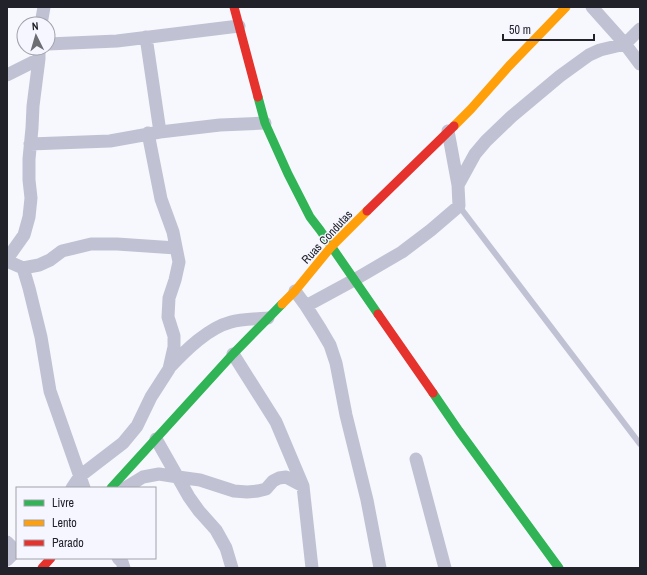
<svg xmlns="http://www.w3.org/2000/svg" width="647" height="575" font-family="'Archivo Narrow',sans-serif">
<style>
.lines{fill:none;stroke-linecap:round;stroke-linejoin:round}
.lane{stroke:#c0c2d4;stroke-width:6}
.street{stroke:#c0c2d4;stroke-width:13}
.fast{stroke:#30b455;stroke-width:9}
.slow{stroke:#ff9f0a;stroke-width:9}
.jam{stroke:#e5322d;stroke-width:9}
.labels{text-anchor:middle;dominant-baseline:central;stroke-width:3;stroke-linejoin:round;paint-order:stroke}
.street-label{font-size:12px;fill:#22232a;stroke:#f5f6ff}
</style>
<rect width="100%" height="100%" fill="#f7f8fd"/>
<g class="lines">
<path class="lane" d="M459,206L640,444"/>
<path class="street" d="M592,7L625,44L640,64
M41,24L44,7
M146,37L160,132
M48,44L117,41L239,26
M7,75L39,59
M30,144L110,141L160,132L220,125L265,123
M458,185L475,154L486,141L511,117L560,76L589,55L600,50L625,44L640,29
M7,259L24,235L29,217L31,198L29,180V159L32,128L33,106L39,59V48
M7,261L23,268L29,288L41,337L50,391L84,488
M23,268L39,265L50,260L62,251L91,244H117L176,248
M295,291L306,306L320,328L330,345L336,363L346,415L367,500L380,568
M306,306L354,280L402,252L431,230L459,206L458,185L448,131
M233,354L276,422L303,486L312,568
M170,367C186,350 208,328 231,322C241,319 258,319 268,318
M156,439L189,497L199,511L216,530L226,548L232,568
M416,459L445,568
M72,488L80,476L123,443L137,426L151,397L169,369L174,347V336L168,317L169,298L175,280L179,262L173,232L161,199L148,133
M125,488L143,477L159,474L178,477L200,480L234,491L247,492L258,491L266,489L273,481L279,478L286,477L303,486
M7,542L16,551
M118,558L122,562L124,568
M7,560L17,550"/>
<path class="fast" d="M258,97L265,123L288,174L310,217L320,230L378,314
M433,393L459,431L559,568
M111,488L233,354L282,304"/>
<path class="slow" d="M454,126L471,109L509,66L566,7
M282,304L295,291L331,247L367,211"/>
<path class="jam" d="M234,7L258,97
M367,211L454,126
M378,314L433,393
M42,568L51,558"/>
</g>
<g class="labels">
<g class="street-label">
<text transform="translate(327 237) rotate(-47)">Ruas Condutas</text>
</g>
</g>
<rect width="647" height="575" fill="none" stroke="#22232a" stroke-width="16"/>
<rect x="16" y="487" width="140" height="72" fill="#f5f6ff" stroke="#a1a2aa"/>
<rect x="24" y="500" width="20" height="6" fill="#30b455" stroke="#a1a2aa"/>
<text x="52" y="507" font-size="12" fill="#22232a">Livre</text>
<rect x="24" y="520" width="20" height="6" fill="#ff9f0a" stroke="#a1a2aa"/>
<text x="52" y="527" font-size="12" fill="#22232a">Lento</text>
<rect x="24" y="540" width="20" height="6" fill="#e5322d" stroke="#a1a2aa"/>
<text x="52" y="547" font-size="12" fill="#22232a">Parado</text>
<g transform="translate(36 36) rotate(355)"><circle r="19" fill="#f5f6ff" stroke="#a1a2aa"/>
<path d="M0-3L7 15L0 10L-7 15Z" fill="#6d6e74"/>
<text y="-6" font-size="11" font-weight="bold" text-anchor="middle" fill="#22232a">N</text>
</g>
<path d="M503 34v6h91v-6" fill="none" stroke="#22232a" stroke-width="2"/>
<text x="509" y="34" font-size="12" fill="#22232a" stroke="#f5f6ff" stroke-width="3" paint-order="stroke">50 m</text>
</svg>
